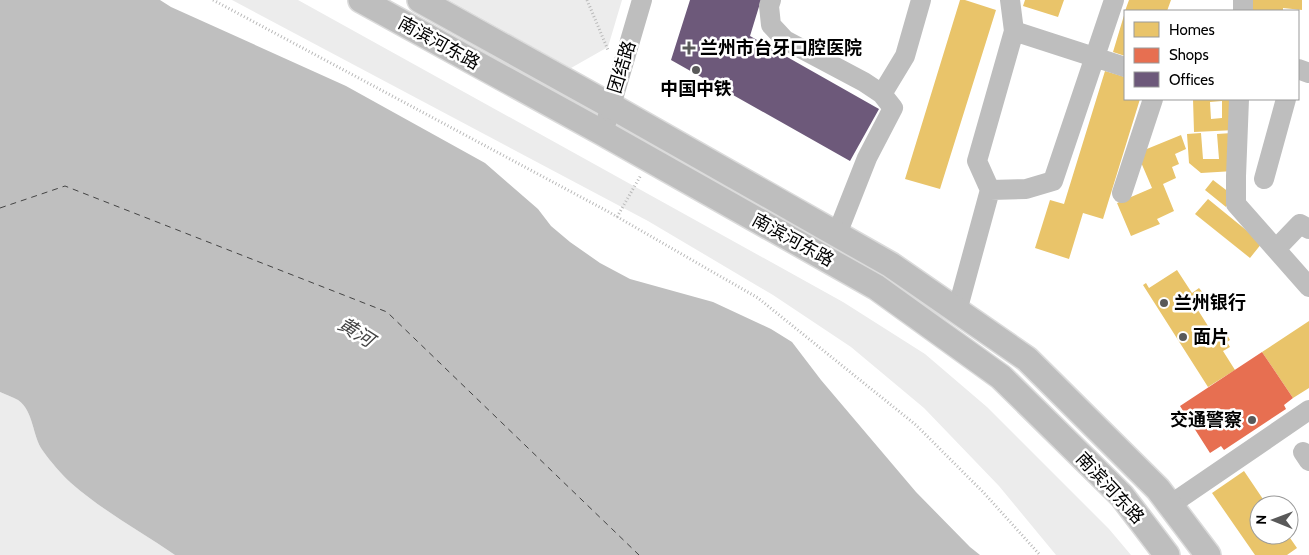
<svg xmlns="http://www.w3.org/2000/svg" width="1309" height="555" font-family="Cabin,'Noto Sans SC',sans-serif">
<style>
.green{fill:#ececec}
.water{fill:#bfbfbf}
.homes{fill:#e9c46a;fill-rule:evenodd}
.shops{fill:#e76f51}
.offices{fill:#6d597a}
.lines{fill:none;stroke-linecap:round;stroke-linejoin:round}
.ferry{stroke:#444;stroke-width:1;stroke-dasharray:6 5;stroke-linecap:butt}
.major-casing{stroke:#dbdbdb;stroke-width:28}
.path{stroke:#b9b9b9;stroke-width:3;stroke-dasharray:1 2.5;stroke-linecap:butt}
.minor{stroke:#bebebe;stroke-width:20}
.major{stroke:#bebebe;stroke-width:25}
.poi-dot{fill:#595959;stroke:#fff;stroke-width:2}
.labels{text-anchor:middle;dominant-baseline:central;stroke-width:5;stroke-linejoin:round;paint-order:stroke}
.street-label{font-size:18px;fill:#000;stroke:#fff}
.poi-label{font-size:18px;font-weight:bold;fill:#000;stroke:#fff;text-anchor:start}
.water-label{font-size:19px;font-style:italic;fill:#444;stroke:#fff}
</style>
<rect width="100%" height="100%" fill="#fff"/>
<path class="green" d="M232,0H298L843,302L925,354L987,407L1109,529L1131,555H1056L999,486L924,408L851,347L773,295L648,221Z
M449,0H622L608,47L571,68Z
M0,392C6,395 13,397 18,400C34,411 32,436 43,451C51,462 61,474 71,483C103,511 140,531 175,555H0Z"/>
<path class="water" d="M0,0H160L171,7L346,86L485,163L538,209L551,226L570,242L600,263L630,279L713,302L771,329L792,342L821,380L916,492L970,547L980,555H175C140,531 103,511 71,483C61,474 51,462 43,451C32,436 34,411 18,400C13,397 6,395 0,392Z"/>
<path class="homes" d="M960,0H965L996,10L940,189L905,179Z
M1025,0H1064L1058,17L1023,6Z
M1129,0H1171L1167,11H1125Z
M1252,0H1302V10L1283,8V11H1251Z
M1125,12V56L1113,52Z
M1105,71L1125,77V99H1140L1103,219L1083,213L1069,259L1035,248L1050,200L1064,204Z
M1193,99H1238L1236,130L1194,132ZM1222,101V118L1211,119L1210,102Z
M1201,133L1203,159H1219L1217,134L1232,133L1234,171L1201,173L1189,163L1187,134Z
M1181,135L1186,149L1175,154L1179,164L1172,167L1176,178L1163,184L1174,211L1157,219L1160,224L1131,236L1117,203L1152,188L1137,153Z
M1213,180L1234,196L1226,207L1205,190Z
M1208,199L1262,243L1250,258L1195,214Z
M1177,270L1192,293L1199,288L1203,293L1200,297L1203,302L1196,307L1215,337L1225,331L1230,340L1227,342L1230,347L1223,351L1235,370L1208,387L1143,285L1146,283L1149,288Z
M1309,321V388L1293,398L1262,352Z
M1244,471L1267,505H1259V535H1288L1297,548L1287,555H1255L1212,493Z"/>
<path class="shops" d="M1262,352L1293,398L1284,405L1286,409L1224,450L1221,446L1210,453L1180,406Z"/>
<path class="offices" d="M690,0H761L750,36L879,109L850,161L671,60Z"/>
<g class="lines">
<path class="ferry" d="M0,208L65,186L387,312L639,555"/>
<defs>
<path id="major" d="M361,0L603,133L876,287L1001,377L1122,496L1167,555
M420,0L611,106L891,265L1027,359L1158,489L1208,555"/>
</defs>
<use href="#major" class="major-casing"/>
<path class="path" d="M213,0L607,211L758,298L916,425L984,493L1040,555
M587,0L608,50
M617,217L641,175"/>
<path class="minor" d="M771,0L769,6L771,25L785,40L864,82L882,94L893,108L867,158L837,234
M1243,11V0
M1014,31L1125,67
M1298,69L1309,73
M882,94L905,56L921,0
M1239,99L1236,176V204L1309,287
M603,133L642,0
M1264,179L1286,99
M990,190L1026,189L1053,181L1114,0
M1122,193L1153,99
M1276,249L1300,224L1309,229
M957,311L990,190L977,161L1014,31L1010,0
M1303,452L1309,461
M1170,505L1309,410"/>
<use href="#major" class="major"/>
</g>
<g class="poi-dot">
<path d="M686.5 40.5h5v5h5v5h-5v5h-5v-5h-5v-5h5z"/>
<circle cx="696" cy="70" r="5"/>
<circle cx="1164" cy="303" r="5"/>
<circle cx="1183" cy="337" r="5"/>
<circle cx="1252" cy="420" r="5"/>
</g>
<g class="labels">
<g class="street-label">
<text transform="translate(439 43) rotate(29)">南滨河东路</text>
<text transform="translate(622 67) rotate(-73)">团结路</text>
<text transform="translate(793 240) rotate(29)">南滨河东路</text>
<text transform="translate(1110 488) rotate(47)">南滨河东路</text>
</g>
<g class="poi-label">
<text x="700" y="48">兰州市台牙口腔医院</text>
<text x="696" y="89" text-anchor="middle">中国中铁</text>
<text x="1174" y="303">兰州银行</text>
<text x="1193" y="337">面片</text>
<text x="1242" y="420" text-anchor="end">交通警察</text>
</g>
<g class="water-label">
<text transform="translate(356 332) rotate(32)">黄河</text>
</g>
</g>
<rect x="1124" y="10" width="175" height="90" fill="#ffffff" stroke="#999999"/>
<rect x="1134" y="22" width="25" height="15" fill="#e9c46a" stroke="#999999"/>
<text x="1169" y="35" font-size="15" fill="#000000">Homes</text>
<rect x="1134" y="48" width="25" height="15" fill="#e76f51" stroke="#999999"/>
<text x="1169" y="60" font-size="15" fill="#000000">Shops</text>
<rect x="1134" y="72" width="25" height="15" fill="#6d597a" stroke="#999999"/>
<text x="1169" y="85" font-size="15" fill="#000000">Offices</text>
<g transform="translate(1274 520) rotate(271)"><circle r="24" fill="#ffffff" stroke="#999999"/>
<path d="M0-4L9 19L0 12L-9 19Z" fill="#595959"/>
<text y="-8" font-size="14" font-weight="bold" text-anchor="middle" fill="#000000">N</text>
</g>
</svg>
